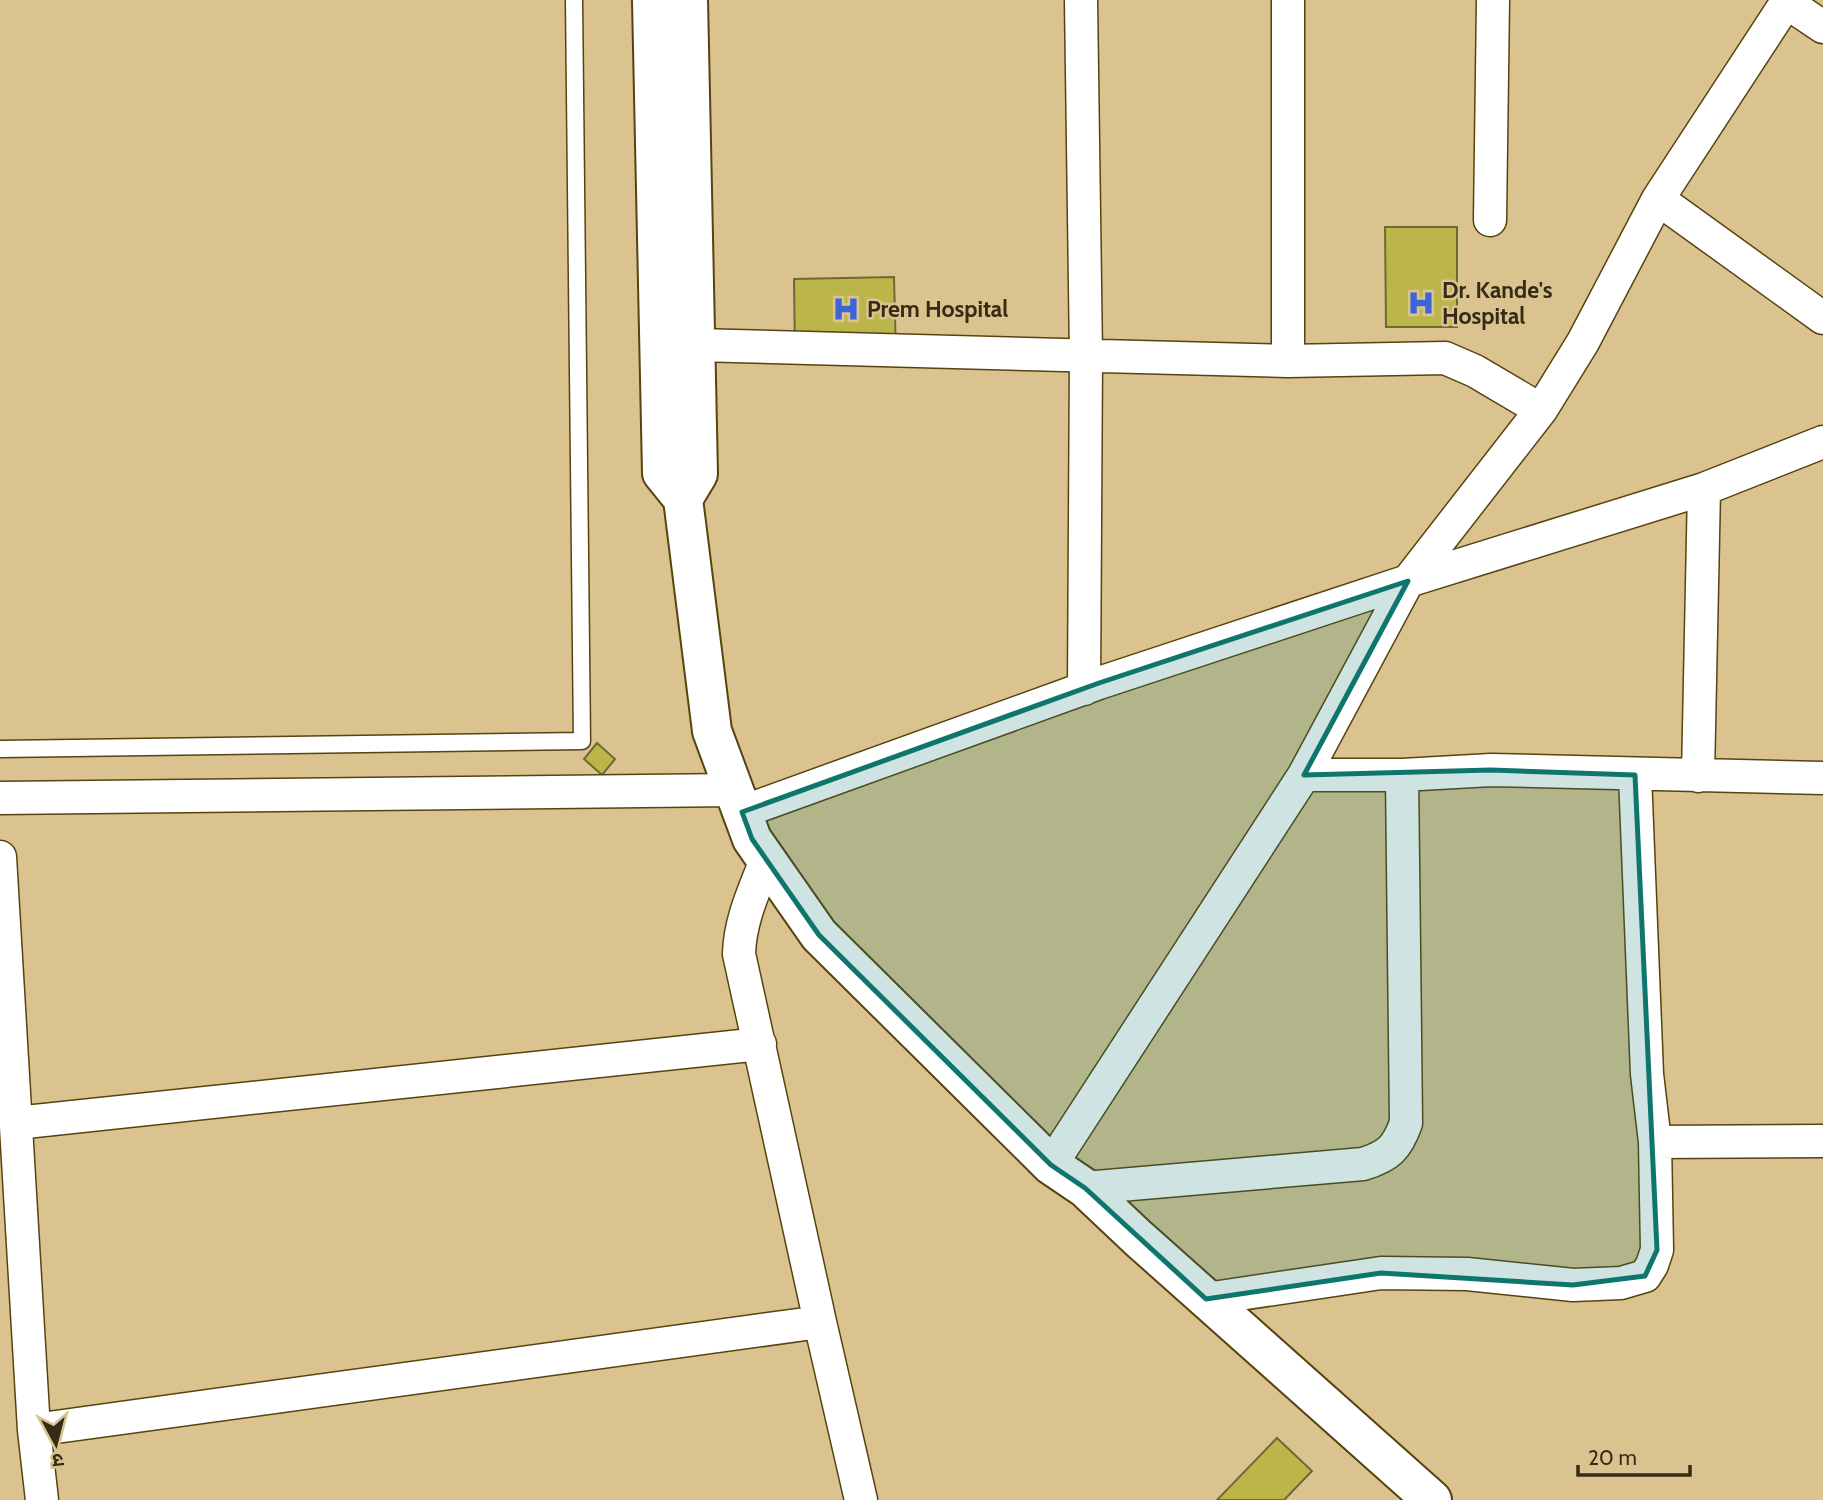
<svg xmlns="http://www.w3.org/2000/svg" width="1823" height="1500" font-family="Cabin,'Noto Sans Devanagari',sans-serif">
<style>
.building{fill:#bcb549;stroke:#6d6a37;stroke-width:2}
.lines{fill:none;stroke-linecap:round;stroke-linejoin:round}
.service-casing{stroke:#57430f;stroke-width:19}
.minor-casing{stroke:#57430f;stroke-width:35}
.tertiary-casing{stroke:#57430f;stroke-width:42}
.service{stroke:#fff;stroke-width:16}
.minor{stroke:#fff;stroke-width:32}
.tertiary{stroke:#fff;stroke-width:38}
.marked{fill:#0f766e;fill-opacity:0.2;stroke:#0f766e;stroke-width:5;stroke-linejoin:round}
.labels{text-anchor:middle;dominant-baseline:central;stroke-width:5;stroke-linejoin:round;paint-order:stroke}
.poi-label{font-size:23px;font-weight:bold;fill:#352c17;stroke:#dbc390;text-anchor:start}
</style>
<rect width="100%" height="100%" fill="#dbc390"/>
<path class="building" d="M1385,227H1457V327H1386Z
M894,277L896,354L795,356L794,279Z
M597,743L615,759L602,775L584,759Z
M1277,1438L1312,1471L1284,1500H1217Z"/>
<g class="lines">
<defs>
<path id="service" d="M0,749L582,741L574,0"/>
<path id="minor" d="M1081,0L1086,356L1084,689
M1786,2L1823,27
M1658,199L1823,318
M1490,220L1493,0
M695,345L1288,361L1445,358L1475,371L1541,410
M1288,361V0
M1304,775H1402L1491,770L1823,778
M1698,776L1704,489
M0,798L734,790
M742,812L1099,683L1408,581L1704,489L1823,442
M0,857L34,1430L42,1500
M766,860C754,891 740,920 739,954L820,1322L861,1500
M16,1123L760,1044
M1655,1142L1823,1141
M1051,1165L1304,775L1408,581L1541,410L1583,342L1658,199L1788,0
M1085,1188L1363,1164C1389,1156 1397,1148 1406,1123L1402,775
M1206,1299L1381,1273L1467,1274L1573,1285L1621,1283L1645,1276L1652,1265L1657,1250L1655,1142L1647,1074L1635,775
M34,1430L820,1322"/>
<path id="tertiary" d="M652,0L662,473L683,499L712,731L752,839L819,935L1051,1165L1085,1188L1138,1238L1432,1500
M683,499L698,474L688,0"/>
</defs>
<use href="#service" class="service-casing"/>
<use href="#minor" class="minor-casing"/>
<use href="#tertiary" class="tertiary-casing"/>
<use href="#service" class="service"/>
<use href="#minor" class="minor"/>
<use href="#tertiary" class="tertiary"/>
</g>
<path class="marked" d="M1408,581L1304,775L1491,770L1635,775L1657,1250L1645,1276L1573,1285L1381,1273L1206,1299L1085,1188L1051,1165L819,935L752,839L742,812L1099,683Z"/>
<defs>
<symbol id="hospital-bare" viewBox="-9 -9 18 18"><path d="M-5-5h3v3.5h4V-5h3V5h-3V1.5h-4V5h-3Z" fill="#3d65d7" stroke="#dbc390" stroke-width="2.5" paint-order="stroke"/></symbol>
</defs>
<g fill-rule="evenodd">
<use href="#hospital-bare" x="1402" y="284" width="38" height="38"/>
<use href="#hospital-bare" x="827" y="290" width="38" height="38"/>
</g>
<g class="labels">
<g class="poi-label">
<text x="1442" y="290">Dr. Kande's<tspan x="1442" dy="26">Hospital</tspan></text>
<text x="867" y="309">Prem Hospital</text>
</g>
</g>
<g transform="translate(56 1444) rotate(173)" stroke="#dbc390" stroke-width="5" paint-order="stroke">
<path d="M0-5L12 26L0 18L-12 26Z" fill="#352c17"/>
<text y="-10" font-size="19" font-weight="bold" text-anchor="middle" fill="#352c17">उ</text>
</g>
<path d="M1578 1465v10h112v-10" fill="none" stroke="#352c17" stroke-width="3.5"/>
<text x="1588" y="1465" font-size="21" fill="#352c17" stroke="#dbc390" stroke-width="5" paint-order="stroke">20 m</text>
</svg>
